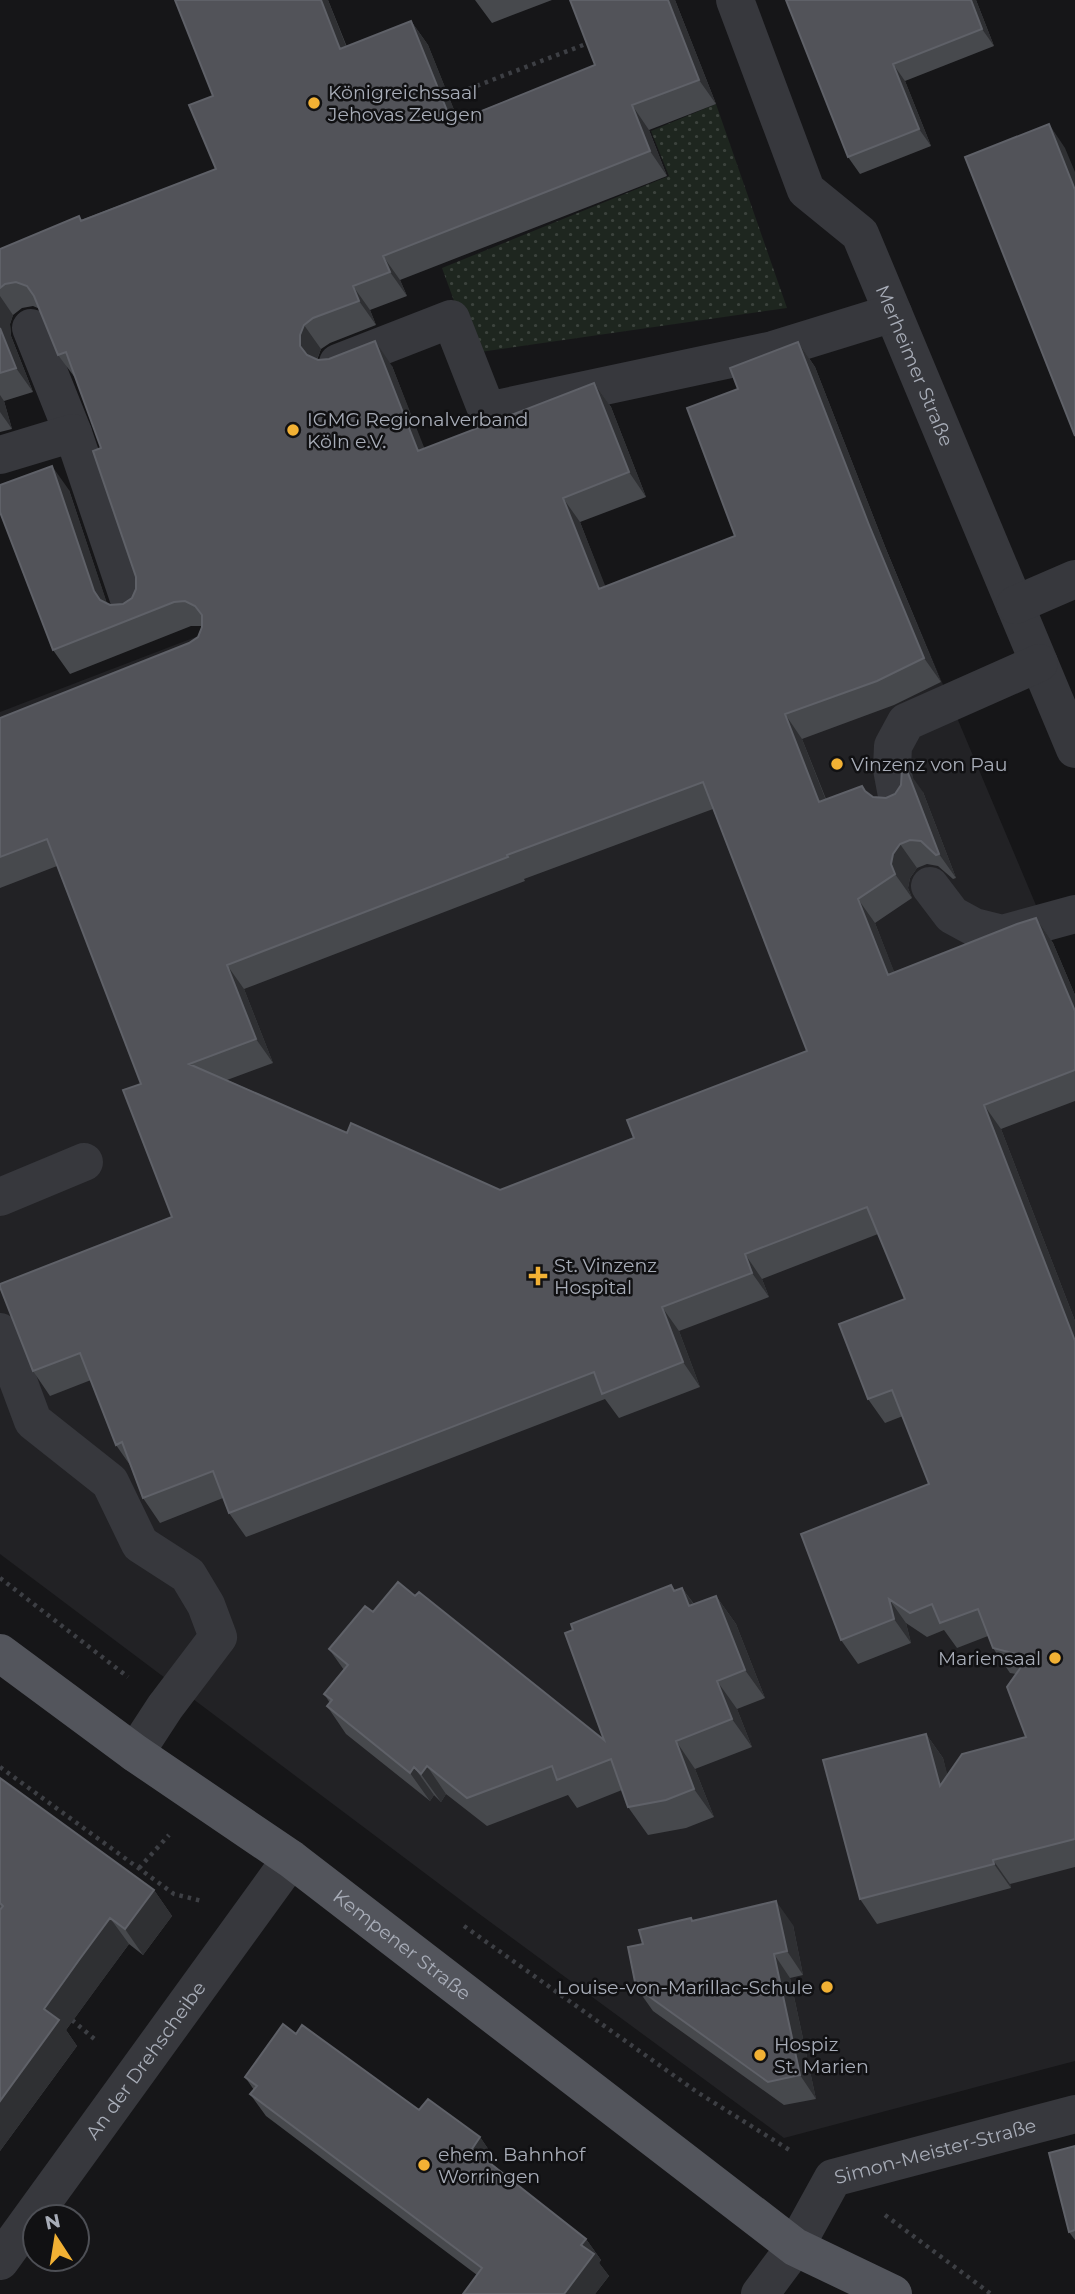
<svg xmlns="http://www.w3.org/2000/svg" width="1075" height="2294" font-family="Montserrat,sans-serif">
<style>
.built{fill:#222225}
.garden{fill:url(#garden-dots)}
.lines{fill:none;stroke-linecap:round;stroke-linejoin:round}
.path{stroke:#3d3f44;stroke-width:4.5;stroke-dasharray:3.5 5;stroke-linecap:butt}
.minor{stroke:#37383d;stroke-width:38}
.major{stroke:#53555c;stroke-width:38}
.wall{fill:#47494d;fill-rule:evenodd}
.shaded-wall{fill:#2f3033}
.building{fill:#525359;stroke:#5f6168;stroke-width:2;fill-rule:evenodd}
.poi-dot{fill:#f2b134;stroke:#111113;stroke-width:2.5}
.labels{text-anchor:middle;dominant-baseline:central;stroke-width:5;stroke-linejoin:round;paint-order:stroke}
.poi-label{font-size:19px;fill:#a8adb8;stroke:#111113;text-anchor:start}
.street-label{font-size:19px;fill:#a8adb8;stroke:#111113}
</style>
<defs>
<pattern id="garden-dots" width="8" height="8" patternUnits="userSpaceOnUse" patternTransform="scale(1.75)"><rect width="8" height="8" fill="#1e261f"/><path d="M2 2h.1M6 6h.1" fill="none" stroke="#3c433d" stroke-width="1.8" stroke-linecap="round"/></pattern>
</defs>
<rect width="100%" height="100%" fill="#161618"/>
<path class="built" d="M886,549L1075,998V2061L784,2138L478,1913L0,1554V712L240,620L252,649Z"/>
<path class="garden" d="M716,104L787,308L473,353L442,268L669,176L651,131Z"/>
<g class="lines">
<path class="path" d="M445,98L591,42
M0,1578L128,1677
M0,1767L174,1894L202,1901
M139,1868L169,1835
M464,1926L697,2092L791,2151
M72,2020L98,2042
M885,2215L991,2294"/>
<g class="minor">
<path id="s1" d="M735,0L806,190L860,234L1075,749"/>
<path d="M31,328L73,433"/>
<path d="M338,363L451,319L487,411L773,350L893,313"/>
<path d="M0,455L73,433L132,608"/>
<path d="M1015,605L1075,579"/>
<path d="M898,801L892,769L893,746L906,722L1039,663"/>
<path d="M930,886L952,915L974,927L1002,934L1075,914"/>
<path d="M0,1197L84,1162"/>
<path d="M0,1332L33,1421L110,1482L140,1544L188,1575L206,1605L218,1637L165,1707L135,1753"/>
<path id="s2" d="M0,2261L291,1859"/>
<path id="s3" d="M760,2294L795,2247L833,2178L1075,2114"/>
</g>
<path class="major" id="s4" d="M0,1653L135,1753L291,1859L795,2247L893,2294"/>
</g>
<path class="wall" d="M175,0H328L347,47L411,21L428,45L458,120L595,65L570,0H675L716,104L649,130L667,176L400,280L407,296L370,310L376,325L330,343L321,349L317,360L392,366L424,449L594,383L611,407L646,497L580,522L605,587L735,536L738,389L798,342L815,367L886,549L941,682L894,705L802,739L826,799L862,786L867,793L873,797L886,798L923,792L956,878L953,879L938,866L927,864L917,868L910,878L908,888L912,898L875,923L894,972L1036,918L1053,943L1075,995V1101L1001,1129L1075,1321V1867L1010,1884L1011,1888L877,1924L860,1899L926,1734L943,1758L947,1775L1026,1737L1016,1674L1010,1673L993,1648L988,1636L957,1648L944,1630L927,1637L906,1623L911,1643L858,1664L841,1640L929,1484L903,1416L885,1423L868,1399L905,1299L878,1234L762,1279L769,1297L679,1331L700,1387L619,1418L605,1399L246,1537L229,1513L223,1498L160,1523L143,1498L130,1465L116,1445L91,1380L50,1396L33,1371L172,1217L141,1084L57,866L0,888V718L189,643L198,637L202,627V626H191L70,674L53,650L69,490L107,604L110,605L123,604L132,598L136,589V577L101,448L76,379L58,355L40,309L33,306L22,308L13,315L10,324L11,336L33,392L4,401L12,429L0,432V249L79,216L81,220L216,169L213,96ZM713,809L807,1051L634,1138L500,1190L347,1133L227,1080L273,1063L244,989L525,881L524,879Z
M475,0H552L492,23Z
M786,0H976L994,46L905,81L931,146L860,174L848,157Z
M682,1588L694,1604L716,1596L736,1624L765,1698L737,1709L752,1747L695,1769L714,1817L686,1828L648,1835L628,1807L622,1790L577,1808L568,1795L487,1826L446,1794L441,1802L434,1795L430,1801L346,1734L327,1706L330,1703L324,1694L344,1670L329,1649L373,1612L415,1596L604,1740L675,1591Z
M0,1778L154,1890L172,1916L143,1955L129,1944L98,1986L66,2030L77,2046L0,2151Z
M693,1921L793,1925L803,1975L790,1978L816,2099L784,2105L653,2011L636,1987L643,1944Z
M296,2034L419,2110L480,2137L495,2159L492,2164L586,2239L601,2260L599,2263L609,2276L595,2294H463L477,2275L266,2116L250,2094L254,2090L245,2077Z
M1075,2146V2240L1069,2232Z"/>
<path class="shaded-wall" d="M321,0H328L357,74L340,49Z
M668,0H675L716,104L699,80Z
M971,0H976L994,46L982,29Z
M411,21L428,45L469,147L452,123Z
M893,64L905,81L931,146L919,129Z
M632,105L649,130L667,176L650,151Z
M1049,124L1065,148L1075,172V190Z
M383,256L400,280L407,296L390,272Z
M353,286L370,310L376,325L359,301Z
M0,296L13,315L10,324L11,336L33,392L16,368L0,328Z
M304,325L321,349L317,359V370L300,346V335Z
M375,341L392,366L435,475L418,451Z
M798,342L815,367L886,549L941,682L924,658L869,525Z
M594,383L611,407L646,497L629,472Z
M0,395L4,401L12,429L0,412Z
M52,466L69,490L111,615L94,591Z
M563,498L580,522L616,613L599,589Z
M785,714L802,739L836,826L819,802Z
M906,768L923,792L956,878L939,854Z
M900,844L917,868L910,878L908,888L912,898L895,874L891,864L893,854Z
M858,899L875,923L905,999L888,975Z
M1036,918L1053,943L1075,995V1011Z
M227,965L244,989L273,1063L256,1039Z
M984,1105L1001,1129L1075,1321V1341Z
M745,1254L762,1279L769,1297L752,1273Z
M662,1307L679,1331L700,1387L683,1362Z
M682,1588L702,1616L689,1606Z
M716,1596L736,1624L765,1698L745,1670Z
M889,1599L906,1623L911,1643L894,1619Z
M717,1681L737,1709L752,1747L732,1719Z
M926,1734L943,1758L957,1810L940,1786Z
M676,1741L695,1769L714,1817L694,1789Z
M427,1766L446,1794L441,1802L421,1774Z
M414,1767L434,1795L430,1801L410,1773Z
M993,1860L1010,1884L1011,1888L994,1864Z
M154,1890L172,1916L143,1955L125,1929Z
M776,1901L793,1925L803,1975L787,1951Z
M110,1918L129,1944L66,2030L77,2046L0,2151V2101L44,2009Z
M774,1954L790,1978L816,2099L800,2075Z
M480,2137L495,2159L487,2171L472,2149Z
M586,2239L601,2260L599,2263L609,2276L595,2294H564L581,2245Z"/>
<path class="building" d="M175,0H321L340,49L411,21L452,123L595,65L570,0H668L699,80L632,105L650,151L383,256L390,272L353,286L359,301L313,318L304,325L300,335V346L307,355L318,360L329,359L375,341L418,451L594,383L629,472L563,498L599,589L735,536L687,408L738,389L730,368L798,342L869,525L924,658L877,681L785,714L819,802L862,786L865,791L873,797L886,798L895,794L901,785L902,769L906,768L939,854L936,855L921,841L910,840L900,844L893,854L891,864L895,874L858,899L888,975L1017,924L1036,918L1075,1011V1070L984,1105L1075,1341V1839L993,1860L994,1864L860,1899L823,1760L926,1734L940,1786L962,1754L1026,1737L1007,1687L1028,1657L993,1648L978,1609L940,1623L932,1604L910,1613L889,1599L894,1619L841,1640L801,1534L929,1484L892,1390L868,1399L839,1324L905,1299L867,1207L745,1254L752,1273L662,1307L683,1362L602,1394L594,1372L229,1513L213,1471L143,1498L122,1442L116,1445L80,1353L33,1371L0,1287V1284L172,1217L123,1090L141,1084L47,839L0,857V718L189,643L198,637L202,627V615L195,606L185,601L174,602L53,650L0,512V485L52,466L94,591L100,600L110,605L123,604L132,598L136,589V577L93,451L101,448L66,352L58,355L34,296L27,286L16,282L5,284L0,288V249L79,216L81,221L216,169L189,105L213,96ZM703,782L807,1051L627,1120L634,1138L500,1190L351,1123L347,1133L189,1064L256,1039L227,965L508,857L507,855Z
M786,0H971L982,29L893,64L919,129L848,157Z
M1049,124L1075,190V436L965,157Z
M0,328L16,368L0,373Z
M398,1582L415,1596L419,1592L604,1740L565,1633L573,1630L571,1624L671,1585L674,1591L682,1588L689,1606L716,1596L745,1670L717,1681L732,1719L676,1741L694,1789L666,1800L628,1807L611,1759L557,1780L552,1766L467,1798L427,1766L421,1774L414,1767L410,1773L327,1706L332,1700L324,1694L348,1665L329,1649L365,1606L373,1612Z
M0,1778L154,1890L125,1929L110,1918L79,1960L44,2009L59,2020L0,2101V1910L3,1906L0,1903Z
M776,1901L787,1951L774,1954L800,2075L768,2082L636,1987L628,1947L643,1944L639,1930L691,1918L692,1921Z
M283,2024L296,2034L302,2025L419,2110L428,2099L480,2137L472,2149L586,2239L581,2245L594,2254L564,2294H463L482,2268L250,2094L257,2086L245,2077Z
M1075,2146V2230L1069,2232L1049,2153Z"/>
<g class="poi-dot">
<circle cx="314" cy="103" r="7"/>
<circle cx="293" cy="430" r="7"/>
<circle cx="837" cy="764" r="7"/>
<path d="M534.5 1265.5h7v7h7v7h-7v7h-7v-7h-7v-7h7z"/>
<circle cx="1055" cy="1658" r="7"/>
<circle cx="827" cy="1987" r="7"/>
<circle cx="760" cy="2055" r="7"/>
<circle cx="424" cy="2165" r="7"/>
</g>
<g class="labels">
<g class="poi-label">
<text x="328" y="92">Königreichssaal<tspan x="328" dy="22">Jehovas Zeugen</tspan></text>
<text x="307" y="419">IGMG Regionalverband<tspan x="307" dy="22">Köln e.V.</tspan></text>
<text x="851" y="764">Vinzenz von Pau</text>
<text x="554" y="1265">St. Vinzenz<tspan x="554" dy="22">Hospital</tspan></text>
<text x="1041" y="1658" text-anchor="end">Mariensaal</text>
<text x="813" y="1987" text-anchor="end">Louise-von-Marillac-Schule</text>
<text x="774" y="2044">Hospiz<tspan x="774" dy="22">St. Marien</tspan></text>
<text x="438" y="2154">ehem. Bahnhof<tspan x="438" dy="22">Worringen</tspan></text>
</g>
<g class="street-label">
<text stroke="none"><textPath href="#s1" startOffset="415">Merheimer Straße</textPath></text>
<text stroke="none"><textPath href="#s4" startOffset="497">Kempener Straße</textPath></text>
<text stroke="none"><textPath href="#s2" startOffset="248">An der Drehscheibe</textPath></text>
<text stroke="none"><textPath href="#s3" startOffset="243">Simon-Meister-Straße</textPath></text>
</g>
</g>
<g transform="translate(56 2238) rotate(348)"><circle r="33" fill="#111113" stroke="#4d4f55" stroke-width="2"/>
<path d="M0-5L12 26L0 18L-12 26Z" fill="#f2b134"/>
<text y="-10" font-size="19" font-weight="bold" text-anchor="middle" fill="#a8adb8">N</text>
</g>
</svg>
